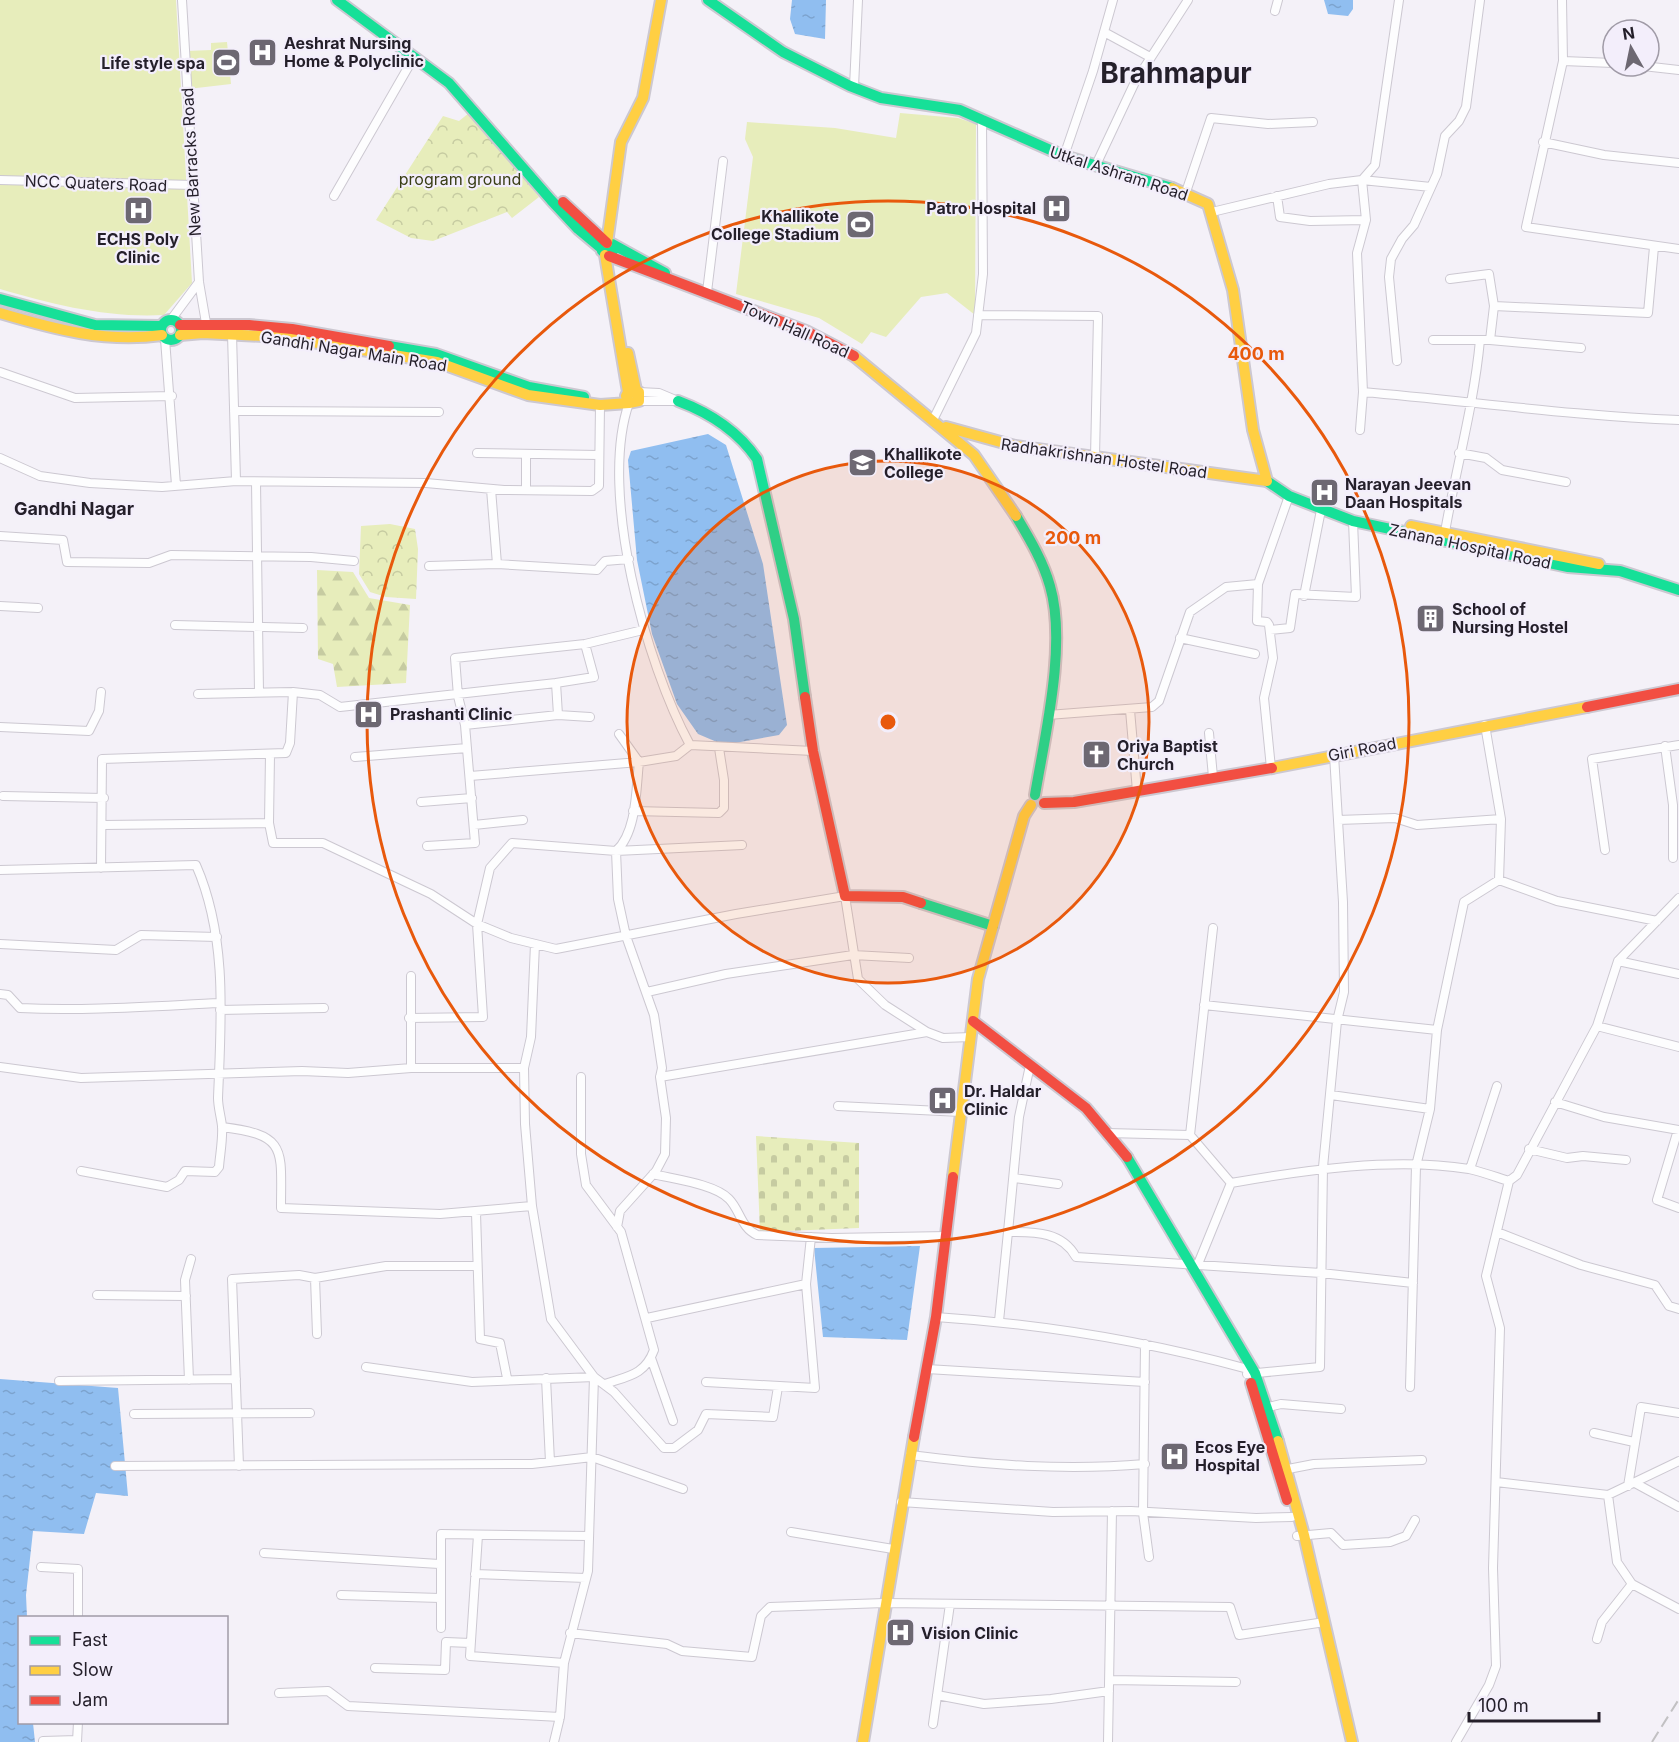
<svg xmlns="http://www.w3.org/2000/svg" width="1679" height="1742" font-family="Inter,sans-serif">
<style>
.forest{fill:url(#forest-firs)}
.cemetery{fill:url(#cemetery-stones)}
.park{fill:url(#park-crowns)}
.pitch{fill:#e7edbb}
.water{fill:url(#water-ripples)}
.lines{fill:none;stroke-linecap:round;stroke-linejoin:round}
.street-casing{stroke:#ccc8d1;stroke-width:10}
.fast-casing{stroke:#ccc8d1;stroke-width:14}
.slow-casing{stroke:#ccc8d1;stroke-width:14}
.jam-casing{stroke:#ccc8d1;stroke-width:14}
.street{stroke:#fdfdfe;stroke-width:8}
.fast{stroke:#16e098;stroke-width:10}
.slow{stroke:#ffcf43;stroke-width:10}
.jam{stroke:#f24e42;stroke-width:10}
.rail{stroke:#c2c1c3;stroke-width:2;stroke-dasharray:12 6;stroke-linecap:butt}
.ring{fill:none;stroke:#e8590c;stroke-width:3}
.labels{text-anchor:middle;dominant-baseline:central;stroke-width:4.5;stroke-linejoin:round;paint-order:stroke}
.poi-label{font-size:16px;font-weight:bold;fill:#241f2a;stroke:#f3eefb;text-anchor:start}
.street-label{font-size:16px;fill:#241f2a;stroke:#f3eefb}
.park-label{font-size:16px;fill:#393e15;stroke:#f3eefb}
.neighbourhood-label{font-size:18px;font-weight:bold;fill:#241f2a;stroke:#f3eefb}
.town-label{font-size:28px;font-weight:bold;fill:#241f2a;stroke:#f3eefb}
.centre{fill:#e8590c;stroke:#f3eefb;stroke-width:3}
.ring-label{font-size:18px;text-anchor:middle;font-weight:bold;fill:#e8590c;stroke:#f3eefb;stroke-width:4.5;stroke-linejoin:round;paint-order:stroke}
</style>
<defs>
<pattern id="forest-firs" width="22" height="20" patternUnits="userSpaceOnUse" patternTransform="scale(1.5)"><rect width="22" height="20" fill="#e7edbb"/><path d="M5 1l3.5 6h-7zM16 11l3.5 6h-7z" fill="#c6cba1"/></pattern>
<pattern id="cemetery-stones" width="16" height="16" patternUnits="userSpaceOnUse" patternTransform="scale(1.5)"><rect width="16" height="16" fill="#e7edbb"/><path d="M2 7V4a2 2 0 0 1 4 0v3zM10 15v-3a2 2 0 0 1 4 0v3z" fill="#c6cba1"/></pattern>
<pattern id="park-crowns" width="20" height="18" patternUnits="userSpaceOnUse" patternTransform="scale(1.5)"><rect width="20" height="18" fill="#e7edbb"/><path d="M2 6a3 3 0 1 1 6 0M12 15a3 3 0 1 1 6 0" fill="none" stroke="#c6cba1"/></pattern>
<pattern id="water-ripples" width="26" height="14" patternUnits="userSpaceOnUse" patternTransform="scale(1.5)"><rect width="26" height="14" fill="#90bef0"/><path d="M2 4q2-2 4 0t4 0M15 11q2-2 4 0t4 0" fill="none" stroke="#7ca3ce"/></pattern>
</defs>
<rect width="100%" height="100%" fill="#f4f1f8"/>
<path class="forest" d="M317,570L353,572L369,598L410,605L406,683L337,687L333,664L318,659Z"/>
<path class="cemetery" d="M756,1136L859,1143V1228L760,1232Z"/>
<path class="park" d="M469,113L539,197L512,218L507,212L433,241L411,238L376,220L443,116L459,121Z
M390,524L415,529L418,549L416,599L386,597L370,592L359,574L361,526Z"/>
<path class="pitch" d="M0,0H176L192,283L164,315C107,318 55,305 0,289Z
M227,42L231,84L188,89L187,51L211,50V43Z
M900,113L958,118L976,124L975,315L947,293L921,297L886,337L871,332L862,344L819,318L736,294L753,157L745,139L747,122L835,128L896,138Z"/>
<path class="water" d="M792,0H826L825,39L795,34L790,19Z
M1324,0H1353V9L1348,16L1328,14Z
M708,434L726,445L763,564L787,725L779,735L724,745L698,734L677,704L652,634L637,560L628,460L631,451Z
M920,1246L907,1340L823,1337L814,1248Z
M0,1379L118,1388L128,1496L96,1493L84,1534L33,1531L26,1595L27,1617L20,1618V1722L33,1723L35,1742H0Z"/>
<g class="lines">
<defs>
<path id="street" d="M182,0L199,282L206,323
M1562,0L1563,61L1526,227L1679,249
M1275,11L1278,0
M1104,32L1150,57
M1563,61L1613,63
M1643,66L1679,70
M854,87L858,0
M1543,142L1604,155L1679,163
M1064,156L1093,71L1113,0
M1095,167L1135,82L1188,0
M0,180L193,185
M1186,192L1211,118L1268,124L1313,122
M334,196L414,57
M1277,196L1280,217L1310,221L1366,220
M1212,212L1329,184L1362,180L1375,165L1399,0
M1450,279L1489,274L1494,306L1490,340
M707,292L723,161
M1494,306L1648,313L1654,247
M978,315L1098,316L1095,457
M170,321L199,282
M232,334L236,481
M165,339L176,485
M1433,340H1490L1581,348
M1397,361L1389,277L1391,259L1402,239L1414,225L1437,174L1445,136L1459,121L1466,107L1480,0
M0,372L75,398L172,396
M639,392L659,393L678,401
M1363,392C1469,401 1573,416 1679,420
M639,401H677
M629,403C598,492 646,664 690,745L813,751
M234,411L439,412
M933,420L976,333L983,274L982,119
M1360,430L1363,392L1357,253L1366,220L1362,180L1431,187
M477,453L598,455
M1459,453L1486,458L1502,470L1566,482
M0,458L40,476L90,483L162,487L236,481L426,483L504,490L592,491L599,486L600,405
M256,482L259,692
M491,489L497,564
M526,490V454
M1445,532C1456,468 1474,405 1480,340
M0,536L63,540L67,562L149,563L171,555L311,557L354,561
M429,566L497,564L597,570L605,561L629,559
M1304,596L1321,510
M0,606L38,608
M175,625L303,628
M1270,630L1290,628L1295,594L1356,597L1353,521
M1180,638L1255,654
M198,694L293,692L320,695L340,707L556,683
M1130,710L1137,791
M558,715L590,717
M1048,715L1152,707L1159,701L1190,612L1226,587L1258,584
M465,725L558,715L556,683L594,677L585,644
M0,727L89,731L99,711L101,692
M1209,733L1213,777
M1665,746L1673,805V858
M270,755L269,823L273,843H323L431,894L477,924L511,938L556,949L736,914L845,896L858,979L885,1005L927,1032L943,1038L971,1037
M355,757L467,748
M1271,768L1264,698L1273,658L1269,625L1267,622L1257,621L1258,584L1289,496
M470,776L639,762L676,756L690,745
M3,796L104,798
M421,802L472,798
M633,811L719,813L724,808V780L719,748
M1338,820L1395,818L1417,825L1501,819
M103,825L269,823
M474,825L523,820
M427,846L475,843L465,725L458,696L455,658L585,644L643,630
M1605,850L1592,759L1679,745
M101,868L102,759L286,753L290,743L293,692
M0,870L196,865C228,938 221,1021 218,1098C218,1107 221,1117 222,1126C223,1139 220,1154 219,1167L215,1172L185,1171L179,1180L167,1187L81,1171
M1499,880L1557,901L1657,921
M0,944L116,950L141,935L217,937
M535,944L531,1037L524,1068L525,1124L532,1206L551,1319L594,1377L614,1392L664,1448H674L698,1430L706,1414L773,1417L778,1387
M1618,961L1679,974
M411,976V1068
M647,992L726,974L853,955L909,958
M0,994L8,995L20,1008C86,1011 154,1006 220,1003
M1204,1005L1437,1030
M220,1010L324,1008
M409,1018L483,1017L477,924L490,868L512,843L616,851L742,845
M1597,1026L1679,1047
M0,1067L81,1078L302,1071L348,1073L411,1068H524
M1029,1070L1019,1117L1008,1232C1034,1232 1062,1231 1076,1257L1321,1273L1413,1283
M581,1077V1154L586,1185L621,1232L654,1350C645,1375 628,1376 605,1384
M660,1077L927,1032
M1331,1095L1430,1109
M1555,1102L1604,1117L1679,1130
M838,1106L961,1112
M222,1127C288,1135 281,1149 281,1208L440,1214L532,1206
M1678,1130L1657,1200L1679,1208
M1107,1133L1190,1135L1231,1183
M1190,1135L1213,928
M1529,1149L1567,1158L1583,1156L1626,1160
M1470,1169L1497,1086
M653,1174C673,1179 715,1184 729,1199C740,1210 741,1228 757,1235L832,1238L947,1236
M1014,1178L1058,1184
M1231,1183C1305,1170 1394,1157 1469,1169C1482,1172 1496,1177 1509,1181
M476,1213L480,1339L500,1343L507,1378
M617,1227L620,1211L656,1171L665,1154L666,1118L660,1077L662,1068L654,1015L626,936L618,899L616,851C637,832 636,789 639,762L619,734
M1497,1232L1581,1265L1655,1285L1669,1306L1679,1309
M1198,1264L1231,1183
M97,1295L186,1296
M936,1317C1041,1324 1142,1340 1244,1368
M647,1318L806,1284
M999,1321L1008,1232
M317,1334L315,1278L386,1266H477
M1145,1344L1143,1513L1149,1557
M651,1358L673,1421
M366,1367L472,1382L594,1377
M927,1369L1145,1382
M1247,1374L1320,1367L1323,1167L1337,1021L1344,992L1343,902L1334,755
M546,1378L550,1462
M189,1380L185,1280L191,1259
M59,1381L236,1379
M706,1382L815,1388L806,1284L811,1237
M1410,1387L1416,1166L1430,1109L1437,1030L1464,902L1499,880L1501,819L1485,725
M1264,1408L1281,1404L1341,1409
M134,1414L310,1413
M1594,1433L1634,1442
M910,1455C989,1465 1065,1471 1145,1464
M115,1466L532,1464L592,1457L683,1489
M239,1466L232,1279L299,1275L315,1278
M1283,1470L1314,1464L1422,1460
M1496,1482L1608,1495L1679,1461
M1635,1483L1679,1507
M1628,1486L1641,1407L1679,1413
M1608,1495L1617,1562L1632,1584L1679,1609
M901,1502L1053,1512L1131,1511L1256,1518L1292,1517
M791,1532L893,1549
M478,1535L470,1656L564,1663
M1297,1536L1331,1533L1343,1545L1390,1542L1406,1536L1415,1520
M264,1553L439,1564
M41,1567L78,1569V1618
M475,1574L586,1578
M341,1595L440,1598
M441,1628V1534L589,1536
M570,1633L667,1644L682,1651L752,1657L761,1616L770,1607L884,1603L1230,1607L1239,1635L1318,1623
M1597,1639L1602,1622L1632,1584
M375,1668L445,1670L446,1642L470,1643
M1110,1680L1236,1682
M279,1693L328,1691L348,1706L560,1717
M937,1695L984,1704L1051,1699L1109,1691
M933,1724L950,1604
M43,1741L77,1740
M77,1742L78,1722
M554,1742L560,1717L564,1663L588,1571L594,1377
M1108,1742L1112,1511
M1456,1742L1489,1685L1496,1666L1493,1568L1500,1328L1486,1276L1509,1181L1517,1175L1597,1026L1618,961L1679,898"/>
<path id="fast" d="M337,0L449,83L551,200L578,229L602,249
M708,0L783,52L850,86L881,98L960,110L1064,156L1172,188
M615,248L609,256L602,251L605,244H612L665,273
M0,299L95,325L161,326
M161 330a10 10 0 1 1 20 0a10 10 0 1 1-20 0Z
M389,346L436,354L529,387L584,397
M678,401C710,413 738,431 757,459L794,619L805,697
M1267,481L1289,496L1353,521L1568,567L1620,571L1679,590
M1016,516C1029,538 1043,561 1050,586C1067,644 1045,735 1035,795
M921,903L993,926
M1127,1157L1255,1373L1278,1441"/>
<path id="slow" d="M1172,188L1208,204L1233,290L1253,430L1267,481
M607,243L621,142L643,98L661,0
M605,255L628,392L626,396L629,403L639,401V392H628
M0,313C54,329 105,343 162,335
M180,335L203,333L281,337L437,362L528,395L600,405L629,403
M628,353L636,390
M854,356L974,455L1016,516
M946,427L1015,446L1267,481
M1411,526L1599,564
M1272,768L1587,707
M953,1177L978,979L1024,816L1031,805
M1278,1441L1304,1535L1352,1742
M863,1742L914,1437"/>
<path id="jam" d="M563,202L607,243
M609,256L806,331L854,356
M180,325H249L292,329L389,346
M805,697L813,751L845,896L903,897L921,903
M1587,707L1679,689
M1044,803L1074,802L1272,768
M973,1021L1086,1108L1127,1157
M1251,1383L1287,1500
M914,1437L936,1317L953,1177"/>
</defs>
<use href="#street" class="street-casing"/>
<use href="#fast" class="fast-casing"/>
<use href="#slow" class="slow-casing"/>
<use href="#jam" class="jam-casing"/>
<use href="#street" class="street"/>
<use href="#fast" class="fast"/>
<use href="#slow" class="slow"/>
<use href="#jam" class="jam"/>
<path class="rail" d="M1652,1742L1679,1699"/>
</g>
<circle cx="888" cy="722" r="261" fill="#e8590c" fill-opacity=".12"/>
<g class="ring">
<circle cx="888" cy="722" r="261"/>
<circle cx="888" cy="722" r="521"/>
</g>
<defs>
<symbol id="hospital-square" viewBox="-11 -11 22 22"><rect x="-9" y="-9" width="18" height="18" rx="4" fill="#6d6872" stroke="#f3eefb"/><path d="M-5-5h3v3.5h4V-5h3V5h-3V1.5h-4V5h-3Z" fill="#fff"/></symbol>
<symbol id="stadium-square" viewBox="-11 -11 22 22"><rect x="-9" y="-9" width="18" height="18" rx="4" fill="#6d6872" stroke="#f3eefb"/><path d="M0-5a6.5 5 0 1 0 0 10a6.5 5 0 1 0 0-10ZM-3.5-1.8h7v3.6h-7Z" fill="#fff"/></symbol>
<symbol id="university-square" viewBox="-11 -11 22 22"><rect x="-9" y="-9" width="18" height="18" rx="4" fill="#6d6872" stroke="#f3eefb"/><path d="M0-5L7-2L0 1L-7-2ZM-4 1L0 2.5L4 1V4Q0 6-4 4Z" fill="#fff"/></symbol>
<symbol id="building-square" viewBox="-11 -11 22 22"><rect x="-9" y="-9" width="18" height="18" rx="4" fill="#6d6872" stroke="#f3eefb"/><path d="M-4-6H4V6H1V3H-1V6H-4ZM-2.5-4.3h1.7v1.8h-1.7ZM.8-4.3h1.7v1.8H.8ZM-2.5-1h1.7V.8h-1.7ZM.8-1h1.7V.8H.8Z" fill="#fff"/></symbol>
<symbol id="church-square" viewBox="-11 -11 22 22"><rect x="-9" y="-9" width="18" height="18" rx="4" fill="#6d6872" stroke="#f3eefb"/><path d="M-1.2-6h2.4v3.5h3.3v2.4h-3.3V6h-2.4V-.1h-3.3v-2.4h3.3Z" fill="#fff"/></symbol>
</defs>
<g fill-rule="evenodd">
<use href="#hospital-square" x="246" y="36" width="33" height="33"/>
<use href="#stadium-square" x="210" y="46" width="33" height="33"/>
<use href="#hospital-square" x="1040" y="192" width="33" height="33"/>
<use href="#hospital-square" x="122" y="194" width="33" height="33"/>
<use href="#stadium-square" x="844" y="208" width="33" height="33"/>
<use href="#university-square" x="846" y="446" width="33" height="33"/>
<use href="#hospital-square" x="1308" y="476" width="33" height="33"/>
<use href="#building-square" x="1414" y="602" width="33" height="33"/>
<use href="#hospital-square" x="352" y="698" width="33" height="33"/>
<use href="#church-square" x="1080" y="738" width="33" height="33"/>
<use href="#hospital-square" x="926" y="1084" width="33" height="33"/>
<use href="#hospital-square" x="1158" y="1440" width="33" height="33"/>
<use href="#hospital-square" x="884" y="1616" width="33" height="33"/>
</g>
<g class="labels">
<g class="poi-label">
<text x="284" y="43">Aeshrat Nursing<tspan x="284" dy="18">Home &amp; Polyclinic</tspan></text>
<text x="205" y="63" text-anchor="end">Life style spa</text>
<text x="1036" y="208" text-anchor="end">Patro Hospital</text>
<text x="839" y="216" text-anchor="end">Khallikote<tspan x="839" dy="18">College Stadium</tspan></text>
<text x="138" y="239" text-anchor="middle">ECHS Poly<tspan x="138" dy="18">Clinic</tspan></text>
<text x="884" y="454">Khallikote<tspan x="884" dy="18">College</tspan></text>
<text x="1345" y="484">Narayan Jeevan<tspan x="1345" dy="18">Daan Hospitals</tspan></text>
<text x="1452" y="609">School of<tspan x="1452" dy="18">Nursing Hostel</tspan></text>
<text x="390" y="714">Prashanti Clinic</text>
<text x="1117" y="746">Oriya Baptist<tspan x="1117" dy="18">Church</tspan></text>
<text x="964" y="1091">Dr. Haldar<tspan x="964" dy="18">Clinic</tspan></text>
<text x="1195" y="1447">Ecos Eye<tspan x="1195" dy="18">Hospital</tspan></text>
<text x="921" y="1633">Vision Clinic</text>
</g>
<g class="street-label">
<text transform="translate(191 162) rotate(-93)">New Barracks Road</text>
<text transform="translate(1119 173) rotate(18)">Utkal Ashram Road</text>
<text transform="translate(96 183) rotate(2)">NCC Quaters Road</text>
<text transform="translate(795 329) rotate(24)">Town Hall Road</text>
<text transform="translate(354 351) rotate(9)">Gandhi Nagar Main Road</text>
<text transform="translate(1104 458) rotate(8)">Radhakrishnan Hostel Road</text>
<text transform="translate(1470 546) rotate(12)">Zanana Hospital Road</text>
<text transform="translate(1362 749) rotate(-11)">Giri Road</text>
</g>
<g class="park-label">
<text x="460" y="179">program ground</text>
</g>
<g class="neighbourhood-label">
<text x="74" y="508">Gandhi Nagar</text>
</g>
<g class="town-label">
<text x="1176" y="73">Brahmapur</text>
</g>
</g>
<circle cx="888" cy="722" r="9" class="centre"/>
<g class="ring-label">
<text x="1256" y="360">400 m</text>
<text x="1073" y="544">200 m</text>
</g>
<rect x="18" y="1616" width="210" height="108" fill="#f3eefb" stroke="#a09ba7" stroke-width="1.5"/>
<rect x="30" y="1636" width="30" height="9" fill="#16e098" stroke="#a09ba7" stroke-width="1.5"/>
<text x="72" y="1646" font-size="18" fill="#241f2a">Fast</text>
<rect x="30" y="1666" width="30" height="9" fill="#ffcf43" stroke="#a09ba7" stroke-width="1.5"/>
<text x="72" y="1676" font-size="18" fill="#241f2a">Slow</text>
<rect x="30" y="1696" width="30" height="9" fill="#f24e42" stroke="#a09ba7" stroke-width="1.5"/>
<text x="72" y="1706" font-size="18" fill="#241f2a">Jam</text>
<g transform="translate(1631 48) rotate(351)"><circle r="28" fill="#f3eefb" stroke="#a09ba7" stroke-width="1.5"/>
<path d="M0-4.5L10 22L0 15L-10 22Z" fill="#6d6872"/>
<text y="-9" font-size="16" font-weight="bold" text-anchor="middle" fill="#241f2a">N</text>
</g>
<path d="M1469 1712v9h130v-9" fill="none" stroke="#241f2a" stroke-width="3"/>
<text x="1478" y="1712" font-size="18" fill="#241f2a" stroke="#f3eefb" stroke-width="4.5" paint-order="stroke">100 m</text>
</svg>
